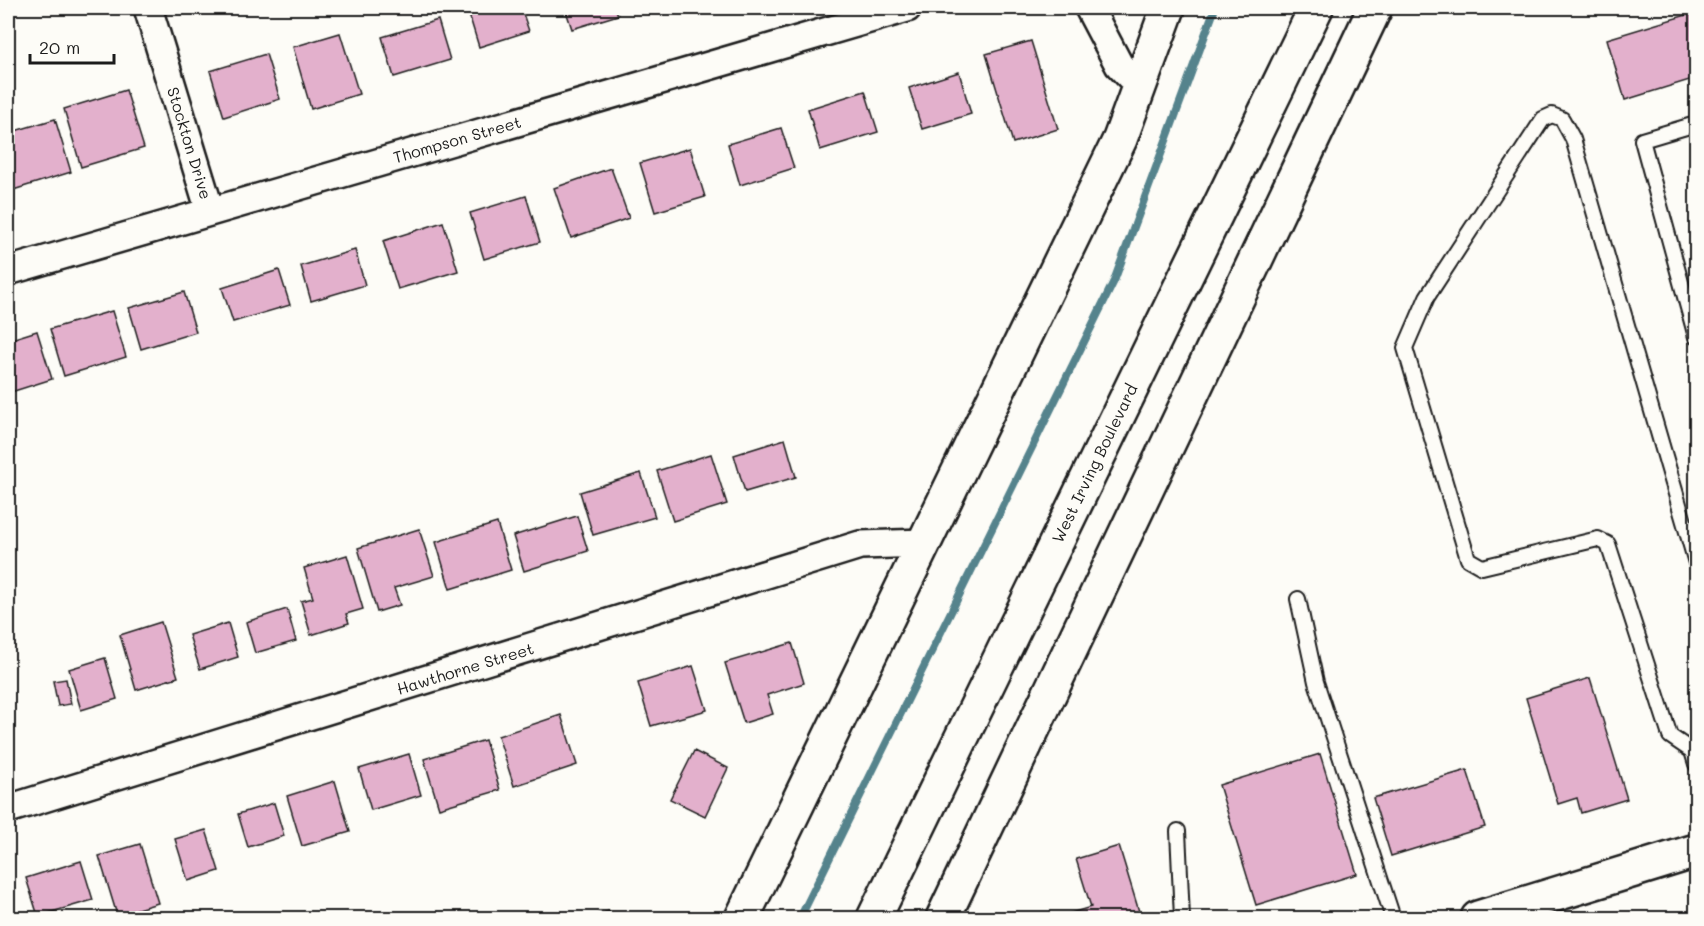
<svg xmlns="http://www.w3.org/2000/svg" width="1704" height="926" font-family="Mali,sans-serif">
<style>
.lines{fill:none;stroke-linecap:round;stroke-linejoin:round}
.stream{stroke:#54838c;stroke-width:8}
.building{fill:#e3b0cc;stroke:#1c1c1c;stroke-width:1.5}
.service-casing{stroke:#1c1c1c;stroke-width:18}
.minor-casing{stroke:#1c1c1c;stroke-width:32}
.tertiary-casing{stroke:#1c1c1c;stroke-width:38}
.primary-casing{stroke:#1c1c1c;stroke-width:38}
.service{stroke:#fdfcf7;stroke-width:14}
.minor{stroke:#fdfcf7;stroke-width:27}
.tertiary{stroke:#fdfcf7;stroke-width:33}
.primary{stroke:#fdfcf7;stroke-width:33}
.labels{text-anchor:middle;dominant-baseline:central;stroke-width:4.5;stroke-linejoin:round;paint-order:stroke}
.street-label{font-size:16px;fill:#1c1c1c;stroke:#fdfcf7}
</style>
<rect width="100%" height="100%" fill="#fdfcf7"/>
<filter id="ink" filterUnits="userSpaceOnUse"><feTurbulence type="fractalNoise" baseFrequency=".0167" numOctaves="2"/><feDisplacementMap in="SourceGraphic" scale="12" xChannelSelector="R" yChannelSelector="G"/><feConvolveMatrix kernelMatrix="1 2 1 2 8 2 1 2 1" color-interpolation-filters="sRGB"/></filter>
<g filter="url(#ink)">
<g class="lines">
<path class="stream" d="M800,918L1114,281L1215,8"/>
</g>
<path class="building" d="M467,8H521L529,31L479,47Z
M565,8H615L618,15L572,29Z
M1696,12V78L1625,100L1607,39Z
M438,20L450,60L394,77L382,37Z
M340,33L359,94L311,109L293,47Z
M1031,41L1058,129L1013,143L986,54Z
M266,54L280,99L224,117L210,71Z
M959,72L971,114L922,129L909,88Z
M126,90L144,148L81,167L64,109Z
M865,91L878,132L820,150L808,109Z
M55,119L71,172L10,191L8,183V133Z
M781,128L794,168L740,185L728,144Z
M690,148L705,197L655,212L640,163Z
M611,168L629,218L571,238L554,188Z
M526,196L540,242L484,259L470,213Z
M443,222L458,271L398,289L383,241Z
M355,250L365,285L311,301L301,266Z
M279,270L290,305L233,322L222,288Z
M184,292L196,332L141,349L129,308Z
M112,311L126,357L64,376L50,329Z
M37,331L52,379L8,393V340Z
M785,439L796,477L745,492L734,455Z
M711,454L727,504L673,521L657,471Z
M641,473L655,517L593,535L580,492Z
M577,516L588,551L524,571L513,536Z
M497,523L511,570L450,589L436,542Z
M419,529L434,576L394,588L400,605L377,612L358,548Z
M347,555L363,609L346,614L349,623L311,635L301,601L313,598L304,568Z
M287,609L296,641L255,653L246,622Z
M161,622L178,677L136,690L120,635Z
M228,623L238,657L200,669L189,635Z
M792,643L804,683L767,695L773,714L744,723L725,663Z
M105,658L117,699L81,710L69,669Z
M693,666L707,710L651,726L638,683Z
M1590,678L1627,799L1581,813L1577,798L1558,804L1526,698Z
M66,679L71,704L58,706L53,681Z
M561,715L577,765L514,786L498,736Z
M485,740L500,790L439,808L424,759Z
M694,751L728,768L705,816L670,799Z
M409,754L421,795L371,810L359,769Z
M1320,754L1357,874L1256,905L1219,785Z
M1467,770L1485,827L1391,856L1373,798Z
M335,781L350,832L302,846L287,796Z
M274,803L284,836L248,847L238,814Z
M206,830L219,871L188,881L175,839Z
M140,844L158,903L117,915L99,856Z
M1119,846L1141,918H1061V916L1091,907L1076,859Z
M81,861L93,900L38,916L26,878Z
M609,911L611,918H586Z"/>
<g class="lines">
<defs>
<path id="service" d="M1696,124L1642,140L1696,337
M1696,563L1573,139L1562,119L1552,115L1543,119L1427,297L1405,348L1468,559L1482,567L1598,539L1608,544L1670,736L1692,751L1696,764
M1298,599L1316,682L1393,918
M1178,831L1182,918"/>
<path id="minor" d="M148,8L210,211
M1089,8L1119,65L1140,87
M8,271L907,8
M8,809L860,545L926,543"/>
<path id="tertiary" d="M742,918L1120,139L1168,8
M1478,918L1696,851"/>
<path id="primary" d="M874,918L1316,8
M943,918L1375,8"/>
</defs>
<use href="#service" class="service-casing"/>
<use href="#minor" class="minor-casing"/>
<use href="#tertiary" class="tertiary-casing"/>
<use href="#primary" class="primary-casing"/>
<use href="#service" class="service"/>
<use href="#minor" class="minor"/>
<use href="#tertiary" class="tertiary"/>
<use href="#primary" class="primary"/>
</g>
</g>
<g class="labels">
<g class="street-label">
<text transform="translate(457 139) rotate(-16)">Thompson Street</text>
<text transform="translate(190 143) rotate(73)">Stockton Drive</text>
<text transform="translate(1094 463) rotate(-64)">West Irving Boulevard</text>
<text transform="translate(465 668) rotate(-17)">Hawthorne Street</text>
</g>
</g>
<rect width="1704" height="926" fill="none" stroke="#fdfcf7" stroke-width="30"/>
<rect x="15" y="15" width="1674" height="896" fill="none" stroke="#1c1c1c" stroke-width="2" filter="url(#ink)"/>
<path d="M30 54v9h84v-9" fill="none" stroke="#1c1c1c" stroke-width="3"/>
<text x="39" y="54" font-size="18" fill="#1c1c1c" stroke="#fdfcf7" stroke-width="4.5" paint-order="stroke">20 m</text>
</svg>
